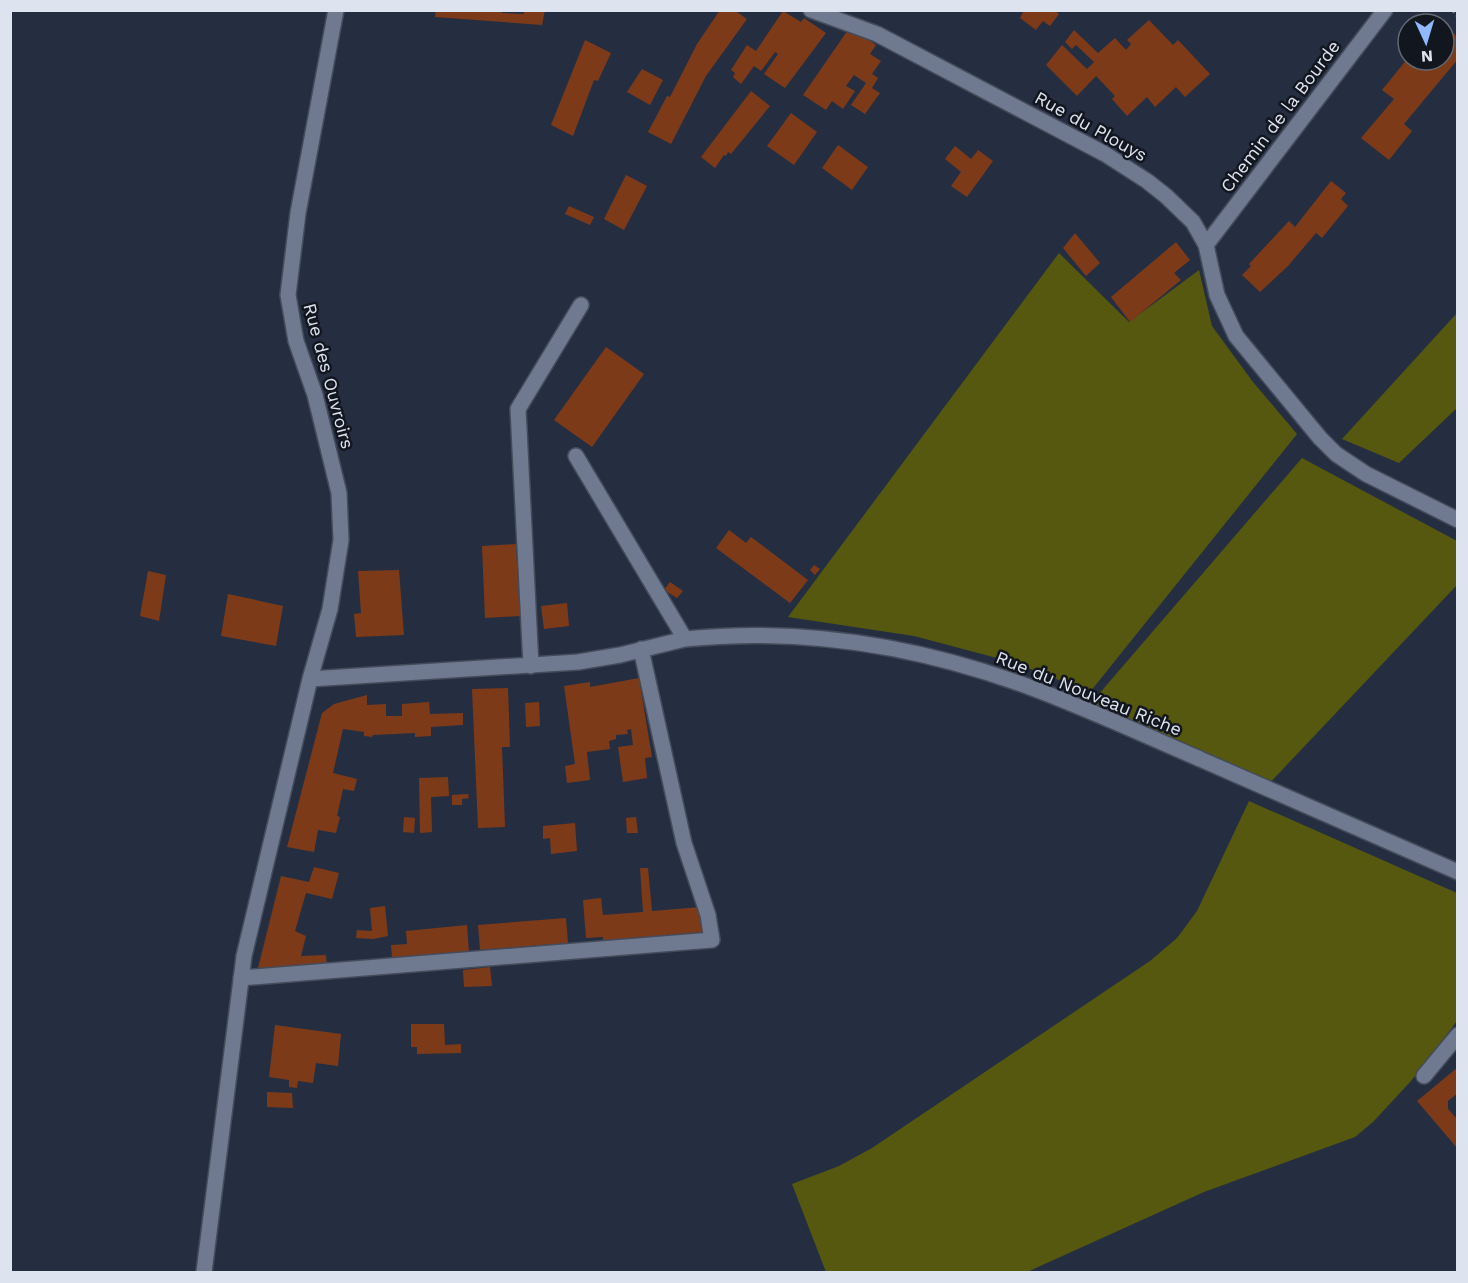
<svg xmlns="http://www.w3.org/2000/svg" width="1468" height="1283" font-family="'Work Sans',sans-serif">
<style>
.green{fill:#55580e}
.building{fill:#7d3a19}
.lines{fill:none;stroke-linecap:round;stroke-linejoin:round}
.minor-casing{stroke:#444b5b;stroke-width:18}
.path{stroke:#747b8b;stroke-width:4;stroke-dasharray:3 3;stroke-linecap:butt}
.minor{stroke:#6f798f;stroke-width:15}
.labels{text-anchor:middle;dominant-baseline:central;stroke-width:5;stroke-linejoin:round;paint-order:stroke}
.street-label{font-size:18px;fill:#dde3ef;stroke:#12161f}
</style>
<rect width="100%" height="100%" fill="#252e41"/>
<path class="green" d="M1059,253L1129,322L1199,270L1212,326L1253,382L1297,434L1090,692L1012,662L914,636L788,617Z
M1457,313V408L1399,463L1342,439Z
M1302,458L1457,541V585L1265,788L1086,709Z
M1249,801L1457,893V1021L1411,1081L1373,1122L1355,1137L1204,1192L1027,1272H826L792,1184L839,1166L872,1148L1150,961L1177,938L1197,911Z"/>
<path class="building" d="M436,10H502V13L524,14V10H545L542,25L435,17Z
M720,10H734L747,19L706,76L671,144L648,132L667,96L670,97L697,44Z
M1024,10H1054L1059,14L1050,26L1043,21L1036,30L1020,18Z
M783,11L801,22L804,18L826,33L785,88L764,74L778,54L775,52L761,71L754,66L741,84L733,77L735,73L731,70L747,45L756,51Z
M1149,20L1173,45L1178,40L1210,74L1185,97L1176,87L1155,107L1147,97L1127,116L1112,99L1115,96L1096,76L1077,96L1046,65L1062,45L1087,69L1094,62L1076,45L1072,49L1065,42L1074,30L1098,53L1115,38L1126,50L1131,44L1127,40Z
M1447,26L1458,38V59L1404,124L1412,131L1389,160L1361,138L1394,99L1382,90L1408,58V60H1420L1423,62L1425,60H1444V37L1446,34L1444,30Z
M850,27L876,45L870,54L881,61L872,74L878,78L872,88L880,93L865,114L851,105L866,83L854,75L846,86L855,91L843,109L832,101L826,110L803,95Z
M585,40L611,53L598,81L594,80L573,136L551,125Z
M642,69L663,80L650,105L627,92Z
M751,91L770,106L731,154L728,152L726,156L724,155L715,168L701,157Z
M791,113L817,132L794,165L767,146Z
M838,145L868,167L852,190L822,168Z
M955,146L971,159L978,150L993,161L967,197L951,186L961,172L945,159Z
M626,175L647,186L624,230L604,219Z
M1331,181L1346,193L1341,199L1348,206L1322,238L1316,233L1288,266L1260,292L1242,275L1251,266L1249,264L1289,221L1295,227Z
M569,206L594,217L590,225L565,214Z
M1075,233L1100,263L1086,276L1063,248Z
M1176,242L1190,260L1174,273L1181,280L1130,322L1111,297Z
M606,347L644,374L592,447L554,420Z
M729,530L746,543L751,537L808,580L790,603L716,548Z
M516,544L520,616L485,618L482,546Z
M814,565L820,569L815,575L810,570Z
M399,570L404,635L356,637L354,614L361,613L358,571Z
M148,571L166,575L159,621L140,616Z
M670,582L683,591L677,598L664,590Z
M228,594L283,606L276,646L221,636Z
M567,603L569,626L544,629L541,606Z
M639,678L652,757L645,758L647,778L623,782L618,747L633,745L631,729L627,730L628,734L616,735V739L609,741L610,749L587,752L590,780L567,783L565,766L575,764L564,686L590,682V687Z
M508,688L510,747H502L505,827L478,828L472,689Z
M367,695V705L386,704V716H402V704L429,702L430,714L463,713V725L431,727V736L415,737V733L373,735L372,737L364,736V732L343,729L333,773L357,779L354,791L343,789L337,816L340,817L336,833L318,830L314,852L287,847L322,713L334,704Z
M539,702L540,726L526,727L525,703Z
M448,777L449,796L431,797L432,832L420,833L419,778Z
M468,794L469,798L462,799V805H452V795Z
M404,817L415,818L414,833L403,832Z
M636,817L638,833H627L626,818Z
M575,823L577,851L551,854L550,838L543,839V826Z
M314,867L339,873L332,899L306,893L295,931L306,936L301,956L326,955L327,967L264,971L258,968L281,876L309,882Z
M640,868H648L652,911L701,907L703,933L603,941V937L586,938L583,900L601,898L603,915L643,912Z
M385,906L388,936L373,939L356,938L357,930L372,931L370,908Z
M566,918L568,943L480,950L478,925Z
M467,925L469,952L392,958L391,945L407,944L406,931Z
M490,967L492,986L464,987L463,970Z
M411,1024H444L445,1045L461,1044V1053L417,1054V1047H411Z
M275,1025L341,1034L338,1066L316,1063L313,1083L298,1081L297,1088L289,1087V1080L269,1077Z
M1458,1067V1093L1448,1101V1109L1458,1120V1149L1417,1101Z
M267,1092L292,1093L293,1108L267,1107Z"/>
<g class="lines">
<defs>
<path id="minor" d="M811,10L877,34L1105,154L1147,181L1166,196L1193,222L1206,245L1217,295L1236,336L1320,438L1336,454L1366,474L1458,520
M1206,245L1385,10
M685,639C802,627 914,645 1024,685C1084,707 1142,734 1200,759C1286,797 1372,835 1458,872
M531,666L518,409L581,305
M310,679L578,662L620,655L685,639L576,456
M241,978L712,940L708,915L684,843L641,649
M1424,1076L1458,1035
M204,1272L244,956L310,679L330,609L341,540L339,493L315,395L296,341L288,295L298,213L336,10"/>
</defs>
<use href="#minor" class="minor-casing"/>
<path class="path" d="M1453,10L1458,16"/>
<use href="#minor" class="minor"/>
</g>
<g class="labels">
<g class="street-label">
<text transform="translate(1280 116) rotate(-53)">Chemin de la Bourde</text>
<text transform="translate(1091 126) rotate(29)">Rue du Plouys</text>
<text transform="translate(329 376) rotate(75)">Rue des Ouvroirs</text>
<text transform="translate(1089 693) rotate(22)">Rue du Nouveau Riche</text>
</g>
</g>
<rect width="1468" height="1283" fill="none" stroke="#dde3ef" stroke-width="24"/>
<g transform="translate(1426 42) rotate(176)"><circle r="28" fill="#12161f" stroke="#636872" stroke-width="1.5"/>
<path d="M0-4.5L10 22L0 15L-10 22Z" fill="#90b8fd"/>
<text y="-9" font-size="16" font-weight="bold" text-anchor="middle" fill="#dde3ef">N</text>
</g>
</svg>
